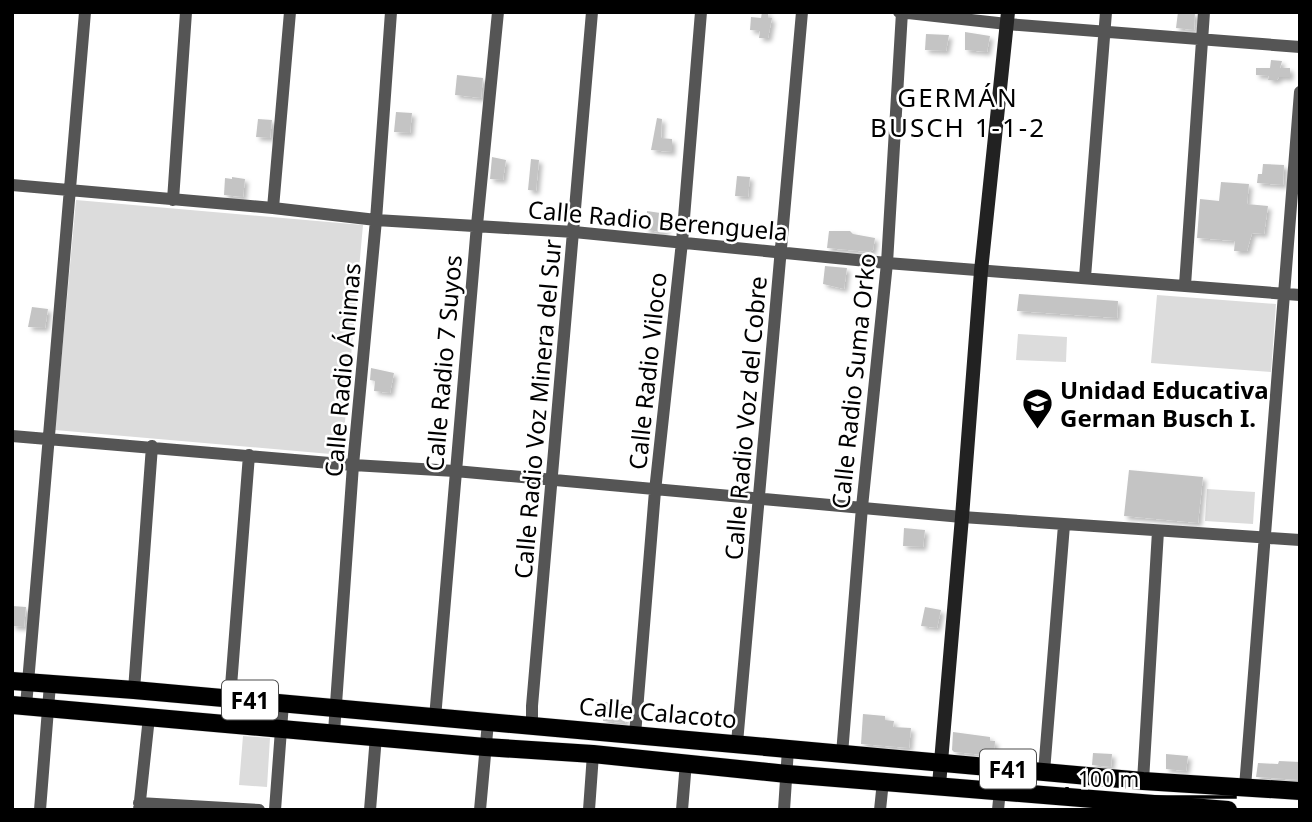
<svg xmlns="http://www.w3.org/2000/svg" width="1312" height="822" font-family="'Noto Sans',sans-serif">
<style>
.green{fill:#dcdcdc}
.building{fill:#c4c4c4;filter:url(#shadow)}
.lines{fill:none;stroke-linecap:round;stroke-linejoin:round}
.primary-casing{stroke:#dbdbdb;stroke-width:19}
.street{stroke:#555;stroke-width:12}
.secondary{stroke:#222;stroke-width:14}
.primary{stroke:#000;stroke-width:18}
.labels{text-anchor:middle;dominant-baseline:central;stroke-width:5;stroke-linejoin:round;paint-order:stroke}
.shield{fill:#fff;stroke:#4c4c4c;stroke-width:2}
.shield-label{font-size:23px;font-weight:bold;fill:#000}
.street-label{font-size:24px;fill:#000;stroke:#fff}
.poi-label{font-size:24px;font-weight:bold;fill:#000;stroke:#fff;text-anchor:start}
.neighbourhood-label{font-size:26px;letter-spacing:2px;fill:#000;stroke:#fff}
</style>
<defs>
<filter id="shadow"><feDropShadow dx="3.5" dy="3.5" stdDeviation="2" flood-color="#0004"/></filter>
</defs>
<rect width="100%" height="100%" fill="#fff"/>
<path class="green" d="M76,200L363,225L342,455L55,430Z
M1157,295L1276,304L1271,372L1151,363Z
M1018,334L1067,337L1066,362L1016,360Z
M1207,489L1255,492L1253,524L1205,521Z
M243,736L270,738L267,787L239,785Z"/>
<path class="building" d="M762,12H768V18H772L768,38H759L760,31L750,30L751,17L761,18Z
M1178,12L1195,13L1194,30L1176,28Z
M965,32L990,36L987,52L965,50Z
M926,34L949,35L946,51L925,50Z
M1271,60L1282,61L1280,68H1290V77H1279L1277,80H1268L1269,76L1256,75V68H1270Z
M457,75L483,78L481,98L455,95Z
M396,112L412,113L410,133L394,132Z
M657,118L662,119L661,138L672,139V152L651,150Z
M258,119L272,120L270,138L256,137Z
M492,157L506,160L503,180L490,179Z
M531,159L539,160L536,191L528,190Z
M1263,164L1284,165L1283,185L1257,183L1258,174H1262Z
M737,176L750,177L748,197L735,196Z
M232,177L245,179L243,197L224,195L225,178L232,179Z
M1221,182L1249,184L1247,204L1268,206L1264,234L1252,233L1247,251H1234L1235,241L1197,238L1200,199L1219,201Z
M647,211L667,214L666,229L663,232L646,230Z
M829,231H850L853,234L875,238L873,250L869,252L827,248Z
M825,266L847,268L844,289L823,284Z
M1019,294L1118,301L1117,318L1017,311Z
M32,307L48,309L45,328L28,327Z
M371,368L394,373L390,393L374,391L375,381L370,380Z
M1129,470L1203,477L1198,523L1124,516Z
M904,528L925,530L923,547L903,546Z
M12,606L26,607L24,627L12,626Z
M925,607L941,610L937,628L921,626Z
M605,702L627,705L625,723L603,721Z
M863,714L885,716V720L894,721L893,727L911,728L909,748L861,744Z
M953,732L990,737V741H995L994,756L954,752L952,750Z
M1093,753L1112,754L1111,767L1092,765Z
M1166,754L1188,756L1186,771L1166,769Z
M1279,761L1300,762V780L1256,777L1258,763L1278,764Z"/>
<g class="lines">
<defs>
<path id="primary" d="M12,681L134,690L1143,781L1300,791
M12,705L485,747L593,754L787,774L1228,810"/>
</defs>
<use href="#primary" class="primary-casing"/>
<path class="street" d="M899,12L1007,24L1300,47
M12,185L273,208L376,220L574,232L887,263L1300,295
M173,200L186,12
M273,208L290,12
M1085,277L1106,12
M1185,285L1204,12
M12,436L353,465L455,471L962,517L1300,540
M134,690L152,446
M230,699L249,455
M26,706L85,12
M435,718L477,225L498,12
M532,726V706L592,12
M334,732L353,465L376,220L391,12
M635,735L655,491L682,242L701,12
M737,743L802,12
M842,754L862,507L887,263L902,12
M1044,772L1064,525
M1143,781L1158,531
M1245,787L1300,92
M139,803L259,810
M40,810L50,684
M139,810L149,717
M275,810L283,703
M370,810L376,736
M480,810L488,722
M589,810L593,754
M682,810L686,762
M784,810L788,749
M880,810L883,781
M998,810L1000,790"/>
<path class="secondary" d="M939,785L962,517L981,271L1008,12"/>
<use href="#primary" class="primary"/>
</g>
<defs>
<symbol id="school-pin" viewBox="-11 -11 22 30"><path d="M0 17L-7.5 6A9.5 9.5 0 1 1 7.5 6Z" fill="#000" stroke="#fff"/><path d="M0-5L7-2L0 1L-7-2ZM-4 1L0 2.5L4 1V4Q0 6-4 4Z" fill="#fff"/></symbol>
</defs>
<g fill-rule="evenodd">
<use href="#school-pin" x="1020" y="386" width="35" height="47"/>
</g>
<g class="labels">
<g class="shield">
<rect x="222" y="680.5" width="56" height="39" rx="5"/>
<rect x="980" y="749.5" width="56" height="39" rx="5"/>
</g>
<g class="shield-label">
<text x="250" y="700">F41</text>
<text x="1008" y="769">F41</text>
</g>
<g class="street-label">
<text transform="translate(658 220) rotate(5)">Calle Radio Berenguela</text>
<text transform="translate(443 363) rotate(-85)">Calle Radio 7 Suyos</text>
<text transform="translate(342 370) rotate(-85)">Calle Radio Ánimas</text>
<text transform="translate(647 371) rotate(-84)">Calle Radio Viloco</text>
<text transform="translate(853 381) rotate(-84)">Calle Radio Suma Orko</text>
<text transform="translate(537 409) rotate(-85)">Calle Radio Voz Minera del Sur</text>
<text transform="translate(745 418) rotate(-85)">Calle Radio Voz del Cobre</text>
<text transform="translate(658 712) rotate(5)">Calle Calacoto</text>
</g>
<g class="poi-label">
<text x="1060" y="389">Unidad Educativa<tspan x="1060" dy="28">German Busch I.</tspan></text>
</g>
<g class="neighbourhood-label">
<text x="958" y="97">GERMÁN<tspan x="958" dy="30">BUSCH 1-1-2</tspan></text>
</g>
</g>
<rect width="1312" height="822" fill="none" stroke="#000000" stroke-width="28"/>
<path d="M1067 787v10h168v-10" fill="none" stroke="#000000" stroke-width="3.5"/>
<text x="1078" y="787" font-size="21" fill="#000000" stroke="#ffffff" stroke-width="5" paint-order="stroke">100 m</text>
</svg>
